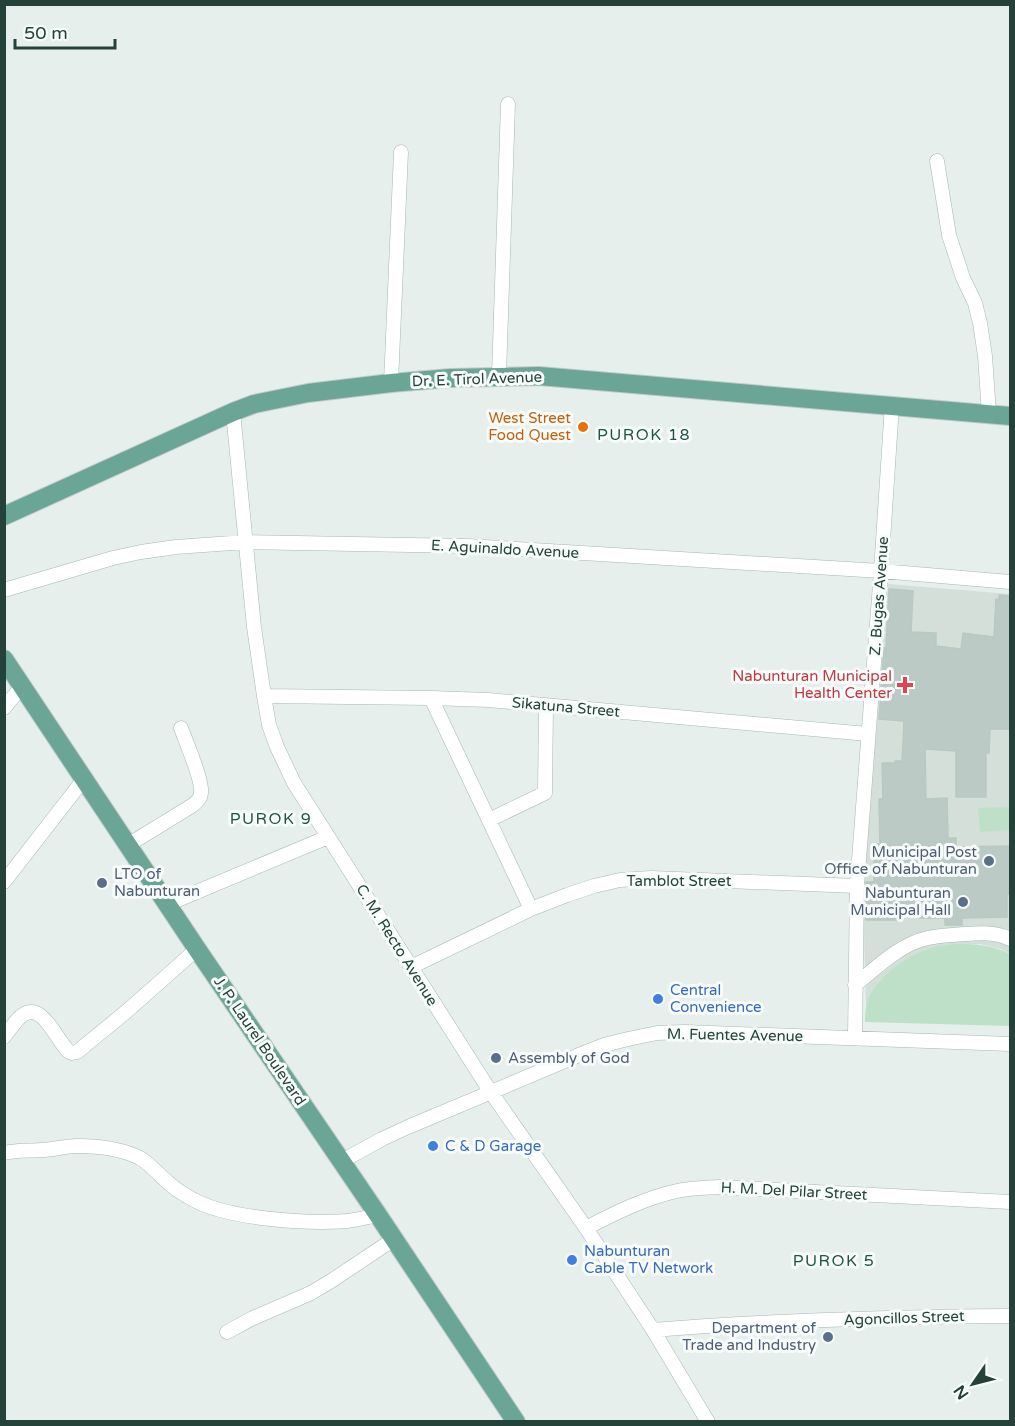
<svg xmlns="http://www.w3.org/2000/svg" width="1015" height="1426" font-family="'Varela Round',sans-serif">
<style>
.built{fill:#d4dfda}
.green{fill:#bfe0c8}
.building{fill:#bbcac4;stroke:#b8c9c2;stroke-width:1.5}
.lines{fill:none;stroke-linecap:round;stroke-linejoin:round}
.minor-casing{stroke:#a8b8b2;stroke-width:15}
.major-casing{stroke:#c2cac8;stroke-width:20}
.minor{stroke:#fff;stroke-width:14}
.major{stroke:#6aa596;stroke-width:18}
.food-dot{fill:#e8710a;stroke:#f7fbf9;stroke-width:2}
.health-dot{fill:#e0444e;stroke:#f7fbf9;stroke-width:2}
.service-dot{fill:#5c6f8a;stroke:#f7fbf9;stroke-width:2}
.shop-dot{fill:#3f7fe0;stroke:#f7fbf9;stroke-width:2}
.labels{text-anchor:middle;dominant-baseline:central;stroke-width:6;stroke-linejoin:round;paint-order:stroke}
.street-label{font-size:15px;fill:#24423a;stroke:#f7fbf9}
.food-label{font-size:15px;fill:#c56008;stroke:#f7fbf9;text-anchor:end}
.health-label{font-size:15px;fill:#be3a42;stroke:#f7fbf9;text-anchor:end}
.service-label{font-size:15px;fill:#4e5e75;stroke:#f7fbf9;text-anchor:end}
.shop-label{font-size:15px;fill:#366cbe;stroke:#f7fbf9;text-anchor:start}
.neighbourhood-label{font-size:16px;letter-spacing:1.5px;fill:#1f5548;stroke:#f7fbf9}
</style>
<rect width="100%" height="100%" fill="#e6efeb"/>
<path class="built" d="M888,584L1010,594V954L1001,949L980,944L939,946L924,950L910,958L880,980L872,991L866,1006L863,897Z"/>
<path class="green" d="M1010,807V830L980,832L978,808Z
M957,944C976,944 993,945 1010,954V1026L865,1022C865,1017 865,1012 866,1007C870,979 912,951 938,946C945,945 951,945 957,944Z"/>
<path class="building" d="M889,589L913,591L911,632L936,633V646L961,649L963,633L994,637L996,599L999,600V595L1011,596V729H990L989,753H986V797H956V751L925,749L926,799L947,798L948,838H956V847L1011,846V894H1007V917L962,918V925H945V918H919V908H898V920H866V882H874V844H880L879,799H883L882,763H895V761H902L904,721L879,719L884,648H886Z"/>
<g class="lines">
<defs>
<path id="minor" d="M937,161L949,235L963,278L975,303L980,323L985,356L989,414
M499,375L508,104
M391,383L401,152
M233,412L254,627L264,696L269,725L277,747L294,783L490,1091L586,1228L653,1330L708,1422
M4,590L113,558L141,552L176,547L246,542L467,546L881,571L1010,582
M264,696L431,698L488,700L868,734
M431,698L531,909
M4,708L22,686
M489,820L545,793L546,705
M128,845L193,805C197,801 201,799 201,793C203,781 186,742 181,728
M4,882L84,779
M168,904L328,837
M411,967L531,909L567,895L594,886L620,880L651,878L857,886
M855,985C877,967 900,944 928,938C940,935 953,935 965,934C981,933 996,932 1010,939
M4,1037C9,1031 14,1023 19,1018C41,997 55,1038 68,1051L72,1053L77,1052L127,1011L197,949
M855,1038L857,886L881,571L892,405
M4,1153C17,1150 28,1151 41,1150C53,1150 65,1146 77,1146C97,1146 122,1149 140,1158C148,1163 154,1169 161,1176C170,1185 182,1194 194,1200C229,1219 307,1224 347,1221C357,1220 368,1217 378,1215
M342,1161L382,1139L408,1127L579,1055L604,1045L628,1039L657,1033L684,1032L1010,1044
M586,1228C615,1213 645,1198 677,1191C691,1188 705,1188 720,1187L1010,1202
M653,1330C772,1320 891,1317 1010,1316
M227,1332L253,1318L311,1293L331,1281L394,1239"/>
<path id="major" d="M4,516L233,412L254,404L308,393L391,383L450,378L539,376L1010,416
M4,659L197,949L378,1215L516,1422"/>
</defs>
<use href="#minor" class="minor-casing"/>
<use href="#major" class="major-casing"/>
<use href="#minor" class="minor"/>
<use href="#major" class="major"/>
</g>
<circle class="food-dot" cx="583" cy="427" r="6"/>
<path class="health-dot" d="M902 676h6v6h6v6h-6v6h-6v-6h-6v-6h6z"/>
<g class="service-dot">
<circle cx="989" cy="861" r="6"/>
<circle cx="102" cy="883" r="6"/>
<circle cx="963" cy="902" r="6"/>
<circle cx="496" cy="1058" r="6"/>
<circle cx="828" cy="1337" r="6"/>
</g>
<g class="shop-dot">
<circle cx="658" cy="999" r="6"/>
<circle cx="433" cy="1146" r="6"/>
<circle cx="572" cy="1260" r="6"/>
</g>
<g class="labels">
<g class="street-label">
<text transform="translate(477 379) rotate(-2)">Dr. E. Tirol Avenue</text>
<text transform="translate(505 549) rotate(3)">E. Aguinaldo Avenue</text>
<text transform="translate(879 596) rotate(-86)">Z. Bugas Avenue</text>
<text transform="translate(566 707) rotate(5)">Sikatuna Street</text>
<text x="679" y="881">Tamblot Street</text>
<text transform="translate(397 945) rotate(58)">C. M. Recto Avenue</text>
<text transform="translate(735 1035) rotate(1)">M. Fuentes Avenue</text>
<text transform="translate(260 1041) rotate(56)">J. P. Laurel Boulevard</text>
<text transform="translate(794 1191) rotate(3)">H. M. Del Pilar Street</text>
<text transform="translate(904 1318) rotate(-2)">Agoncillos Street</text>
</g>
<g class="food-label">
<text x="571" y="418">West Street<tspan x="571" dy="17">Food Quest</tspan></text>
</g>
<g class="health-label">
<text x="892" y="676">Nabunturan Municipal<tspan x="892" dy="17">Health Center</tspan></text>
</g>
<g class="service-label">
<text x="977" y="852">Municipal Post<tspan x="977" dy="17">Office of Nabunturan</tspan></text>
<text x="114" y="874" text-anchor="start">LTO of<tspan x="114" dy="17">Nabunturan</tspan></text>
<text x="951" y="893">Nabunturan<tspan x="951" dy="17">Municipal Hall</tspan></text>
<text x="508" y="1058" text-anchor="start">Assembly of God</text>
<text x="816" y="1328">Department of<tspan x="816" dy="17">Trade and Industry</tspan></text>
</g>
<g class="shop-label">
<text x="670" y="990">Central<tspan x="670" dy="17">Convenience</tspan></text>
<text x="445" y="1146">C &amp; D Garage</text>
<text x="584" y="1251">Nabunturan<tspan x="584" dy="17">Cable TV Network</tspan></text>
</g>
<g class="neighbourhood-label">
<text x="644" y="435">PUROK 18</text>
<text x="271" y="819">PUROK 9</text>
<text x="834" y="1261">PUROK 5</text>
</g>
</g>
<rect width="1015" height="1426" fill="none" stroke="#24423a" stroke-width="12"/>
<g transform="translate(973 1384) rotate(235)" stroke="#f7fbf9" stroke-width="4.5" paint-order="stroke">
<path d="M0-4.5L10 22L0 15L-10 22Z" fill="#24423a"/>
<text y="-9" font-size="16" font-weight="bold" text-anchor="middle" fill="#24423a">N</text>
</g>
<path d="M15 39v9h100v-9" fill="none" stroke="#24423a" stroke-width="3"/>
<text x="24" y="39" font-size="18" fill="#24423a" stroke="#f7fbf9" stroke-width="4.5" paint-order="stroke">50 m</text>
</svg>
